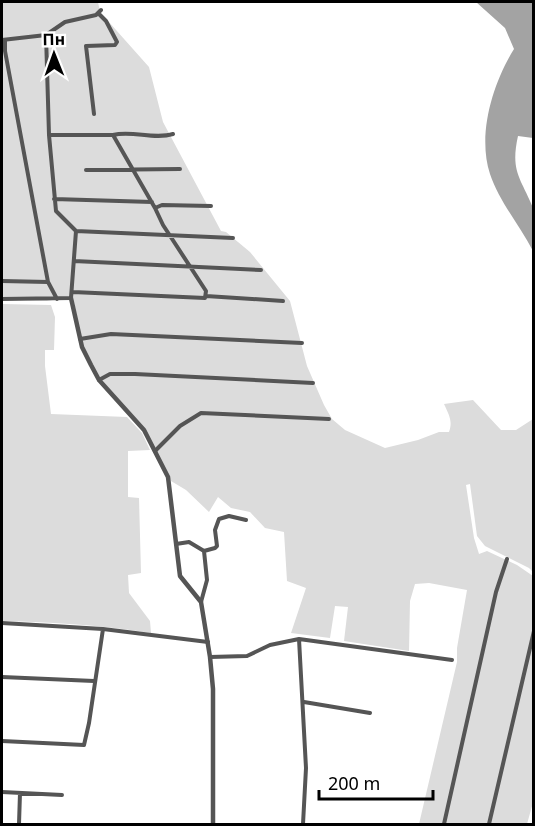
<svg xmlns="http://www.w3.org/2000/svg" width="535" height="826" font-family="'Noto Sans',sans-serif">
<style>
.green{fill:#dcdcdc}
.water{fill:#a3a3a3}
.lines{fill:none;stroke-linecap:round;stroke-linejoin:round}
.minor{stroke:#555;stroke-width:4}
.tertiary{stroke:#555;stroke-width:4.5}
</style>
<rect width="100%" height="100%" fill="#fff"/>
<path class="green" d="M2,2H98L100,12L149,67L163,122L221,231L226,232L250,252L290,301L307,366L324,405L332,419L345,430L385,448L418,440L439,432H449C453,421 449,415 444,404L473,400L501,430H516L533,419V572L529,568L485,546L477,536L470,484L466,485L474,538L479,554L487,551L517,565L533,576L534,799L527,824H419L457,662V648L467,590L429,583L415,584L410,601L409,651L344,641L348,607L335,606L330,638L291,633L306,588L287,581L284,532L265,528L250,512L231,508L218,497L209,512L186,490L171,481L147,434L97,374L82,344L73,296L47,301L2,299Z
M2,304L51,305L55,317L54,350H45V366L51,414L127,417L142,433L150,450L128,451V497L139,498L141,573L128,575L129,593L150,621L151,633C101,625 52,622 2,621Z"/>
<path class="water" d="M476,2H533V138L518,136C510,172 521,178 533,208C535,219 534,238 533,251C520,226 499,201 490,174C477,134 493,83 514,49L505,28Z"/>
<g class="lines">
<path class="minor" d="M2,40L46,35
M94,114L86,46L115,45L117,42L106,21L98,13
M49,135H113
M86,170L180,169
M54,199L152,202
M155,208L113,135C132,130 154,140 173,134
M76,231L233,238
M74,261L261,270
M2,281L48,282L5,51V40
M48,282L57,299
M73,292L205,298L206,291L163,225L155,208L162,205L211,206
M206,296L283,301
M2,299L71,298L76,231L56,211L49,135L46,35L65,22L96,15L101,10
M80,339L111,334L302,343
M99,380L110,374H135L313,383
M155,451L180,426L201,413L329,419
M176,544L189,542L204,551L207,580L201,602
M204,551L215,548L217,546L215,530L219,519L229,516L246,520
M2,623L103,629L89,723L84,745L2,741
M103,629L208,642
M299,639L452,660
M210,657L247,656L270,645L299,639L306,768L303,824
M2,677L94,681
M304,702L370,713
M2,792L62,795
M19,824L20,793
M444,824L496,592L507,559
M489,824L534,631"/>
<path class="tertiary" d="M71,298L82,347L91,365L99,380L144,430L168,477L180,576L201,602L210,657L213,689V824"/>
</g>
<rect width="535" height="826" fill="none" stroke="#000000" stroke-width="6"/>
<g transform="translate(54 54) rotate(359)" stroke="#ffffff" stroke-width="4.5" paint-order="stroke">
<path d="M0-4.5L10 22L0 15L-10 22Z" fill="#000000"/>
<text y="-9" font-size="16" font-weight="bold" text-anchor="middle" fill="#000000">Пн</text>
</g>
<path d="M319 790v9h114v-9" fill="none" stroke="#000000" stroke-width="3"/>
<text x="328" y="790" font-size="18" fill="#000000" stroke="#ffffff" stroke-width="4.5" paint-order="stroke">200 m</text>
</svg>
